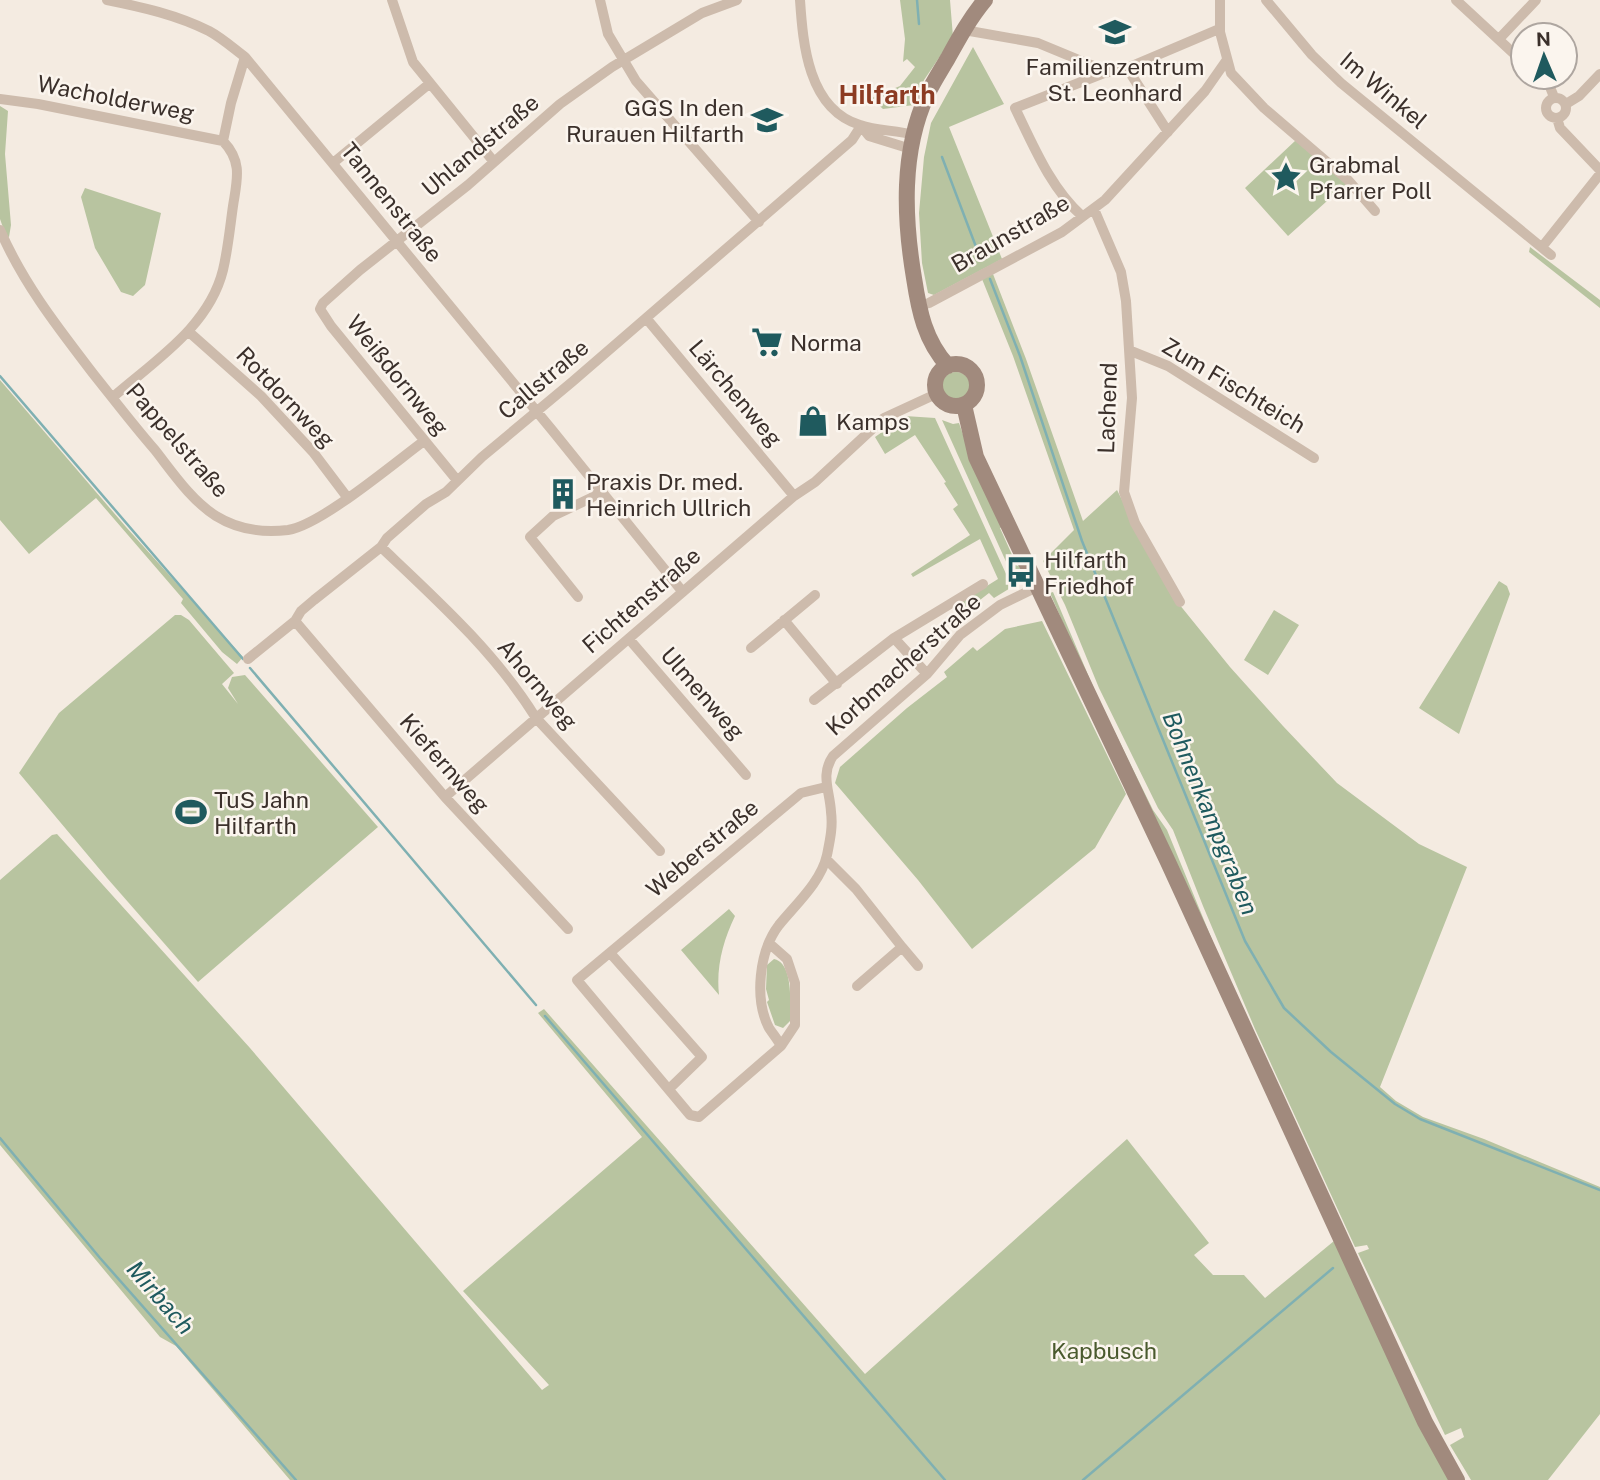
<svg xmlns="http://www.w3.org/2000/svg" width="1600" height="1480" font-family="'Public Sans',sans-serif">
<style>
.green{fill:#b8c4a0}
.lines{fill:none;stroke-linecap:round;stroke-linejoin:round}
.stream{stroke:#7fb0b2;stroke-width:2.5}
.street{stroke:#cdbbac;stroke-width:10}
.secondary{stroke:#a18a7d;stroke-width:16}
.labels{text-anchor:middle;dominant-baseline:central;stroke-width:5;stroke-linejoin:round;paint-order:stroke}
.poi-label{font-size:23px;fill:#3b302b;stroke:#fbf5ee;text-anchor:start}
.street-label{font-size:23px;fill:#3b302b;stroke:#fbf5ee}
.park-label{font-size:23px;fill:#4a5a2e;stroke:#fbf5ee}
.water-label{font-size:24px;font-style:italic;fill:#1f5a5e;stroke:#fbf5ee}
.quarter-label{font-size:26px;font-weight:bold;fill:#8c3b22;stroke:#fbf5ee}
</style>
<rect width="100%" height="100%" fill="#f4ebe1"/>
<path class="green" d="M900,0H950L953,37L924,80L914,105L883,109L871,98L900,86L915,67L907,59L903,62L905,39Z
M973,47L1004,104L949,127L1002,259L934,295L928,293L922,263L919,213L924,157L931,123Z
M0,106L8,111L5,154L11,225L9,237L6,236L0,219Z
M1296,140L1346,184L1288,236L1245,188Z
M85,188L161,213L145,285L133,296L121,292L95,248L81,197Z
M1530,247L1600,300V308L1529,252Z
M993,274L1026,359L1083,521L1117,490L1154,563L1179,604L1230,667L1283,726L1337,783L1419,844L1467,867L1380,1087L1396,1101L1423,1117L1484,1139L1600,1187V1414L1548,1480H1471L1450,1445L1464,1437L1461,1428L1445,1435L1358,1253L1369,1249L1367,1245L1355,1247L1255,1029L1203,906L1173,830L1158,808L1099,688L1065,605L1043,561L1074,530L1013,356L982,279Z
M942 386a14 14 0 1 1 28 0a14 14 0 1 1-28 0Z
M0,380L126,527L243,657L237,664L222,652L181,603L183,599L96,498L29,554L0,520Z
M905,416L935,418L1012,587L994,598L989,593L962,614L967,620L961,626L952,620L959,615L956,609L958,604L998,579L980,539L913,577L911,574L970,535L953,509L958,505L944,483L946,482L915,435L885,454L875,437Z
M942,420L953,424L959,423L971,458L1002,527L1000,528L1017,566L1020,564L1022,577L1017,586Z
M1499,581L1507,586L1510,594L1459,734L1419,708Z
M1053,592L1097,696L1153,810L1167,830L1236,998L1080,662L1050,593Z
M1274,610L1299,625L1268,675L1244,660Z
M175,615H181L189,620L234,673L222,684L238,704L228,688L232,677L245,675L378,827L198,982L107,878L19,773L59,713Z
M1042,621L1126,794L1095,848L972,949L918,880L835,783L840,767L907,708L947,677L944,672L973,647L977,651L1005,629Z
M57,834L250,1048L542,1390L549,1385L463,1291L642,1137L538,1013L544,1009L865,1374L1127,1139L1209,1243L1194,1255L1213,1275H1244L1265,1298L1334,1241L1451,1480H290L176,1346L160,1337L0,1145V880L52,835Z
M729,909L735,916C723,941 716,967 719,995L681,950Z
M774,959C794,963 790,1005 790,1021L783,1028L775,1025L767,1002L769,1000L766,989L767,965Z"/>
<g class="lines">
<path class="stream" d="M917,0L919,24
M942,157L981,260
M990,279L1020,356L1082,541L1245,941L1284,1008L1331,1052L1395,1104L1420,1119L1600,1190
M0,376L243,659
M250,668L536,1005
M545,1016L945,1480
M0,1138L100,1258L296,1480
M1083,1480L1333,1268"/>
<path class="street" d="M107,0C142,7 177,15 209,31C222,38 233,48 245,57L552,430L682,591
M392,0L413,62L494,162
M600,0L608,34L636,81L759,222
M800,0C803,44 808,109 860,125C877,131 896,130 914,135
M1220,0V32L1231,73L1264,108L1348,180L1375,211
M1266,0L1312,55L1341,83L1551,255
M1456,0L1523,62
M964,30L1038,43L1096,67L1104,73
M1499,39L1536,0
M1127,68L1168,132
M1540,77L1550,87L1554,97
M1546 108a10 10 0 1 1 20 0a10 10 0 1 1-20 0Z
M0,99L38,104L223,141
M1566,104L1579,96L1600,74
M1557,118L1560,128L1600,170
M861,126L869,136L911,149
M333,163L429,84
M1094,209L1121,272L1126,301L1132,398L1124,492L1135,523L1180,602
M1082,216C1051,189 1033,145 1015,108L1104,73L1127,68L1219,29
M0,230C24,285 59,329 95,376C115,401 134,426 155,450C173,473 191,500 216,516C237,529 263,533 288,530C321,525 394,463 424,441
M1542,247L1600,174
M919,306L929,303L1062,232L1105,200L1205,91L1226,61
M646,318L794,496
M189,332L261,396L313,452L347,497
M1131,351L1168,366L1314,458
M113,397C154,361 209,327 223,270C228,249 230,227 233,206C237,180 243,162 223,141L231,103L245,57
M456,479L331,326L320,309L323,303L360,270L468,185L560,104L612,67L702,13L737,0
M381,547C436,599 496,653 536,718L660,851
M578,597L530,537L553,516L591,498L601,491
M784,620L837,684
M295,621L445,797L568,929
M894,638L983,584
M629,639L746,775
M751,648L815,595
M248,659L295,621L301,611L314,600L381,547L387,538L426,504L446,492L482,457L572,382L852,140L861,126
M814,700L894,638L927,674
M826,787L801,793L577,980L690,1115L699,1117L781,1046C778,1040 773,1034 769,1028C754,999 759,951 779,925C796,904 821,882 827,855C830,840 833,827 831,812C830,791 820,775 833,756L927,674L960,635L1000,605L1039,586
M445,797L794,496L815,482L884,418L936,394
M826,859L856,889L902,947L857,986
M770,944L787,959L795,983V1025L781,1046
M902,947L918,966
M611,954L702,1057L669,1089"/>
<path class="secondary" d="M935 385a21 21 0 1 1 42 0a21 21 0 1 1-42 0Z
M948,366C925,341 919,311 914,278C904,218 901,152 927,95C933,82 941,70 948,58C959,38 970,18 985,0
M964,405L976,457L1168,862L1425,1422L1457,1480"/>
</g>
<defs>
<symbol id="school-bare" viewBox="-9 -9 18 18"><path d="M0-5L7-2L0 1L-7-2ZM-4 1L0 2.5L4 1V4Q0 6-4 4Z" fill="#1f5a5e" stroke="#fbf5ee" stroke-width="2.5" paint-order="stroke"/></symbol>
<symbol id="sight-bare" viewBox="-9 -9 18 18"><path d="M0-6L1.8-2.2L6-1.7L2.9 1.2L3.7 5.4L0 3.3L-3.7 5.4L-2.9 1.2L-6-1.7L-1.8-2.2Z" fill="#1f5a5e" stroke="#fbf5ee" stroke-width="2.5" paint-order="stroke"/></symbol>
<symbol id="supermarket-bare" viewBox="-9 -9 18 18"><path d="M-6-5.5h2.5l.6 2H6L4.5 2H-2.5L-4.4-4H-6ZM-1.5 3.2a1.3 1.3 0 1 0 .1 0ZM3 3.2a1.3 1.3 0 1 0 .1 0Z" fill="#1f5a5e" stroke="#fbf5ee" stroke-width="2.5" paint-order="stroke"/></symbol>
<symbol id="shop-bare" viewBox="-9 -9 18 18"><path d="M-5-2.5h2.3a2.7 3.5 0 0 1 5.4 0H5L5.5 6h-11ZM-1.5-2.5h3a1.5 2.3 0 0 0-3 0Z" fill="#1f5a5e" stroke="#fbf5ee" stroke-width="2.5" paint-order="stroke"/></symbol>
<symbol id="building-bare" viewBox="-9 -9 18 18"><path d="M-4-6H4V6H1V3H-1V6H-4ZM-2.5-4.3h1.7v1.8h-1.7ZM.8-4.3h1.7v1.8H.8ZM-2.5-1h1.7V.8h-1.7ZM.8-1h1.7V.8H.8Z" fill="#1f5a5e" stroke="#fbf5ee" stroke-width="2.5" paint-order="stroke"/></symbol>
<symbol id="bus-bare" viewBox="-9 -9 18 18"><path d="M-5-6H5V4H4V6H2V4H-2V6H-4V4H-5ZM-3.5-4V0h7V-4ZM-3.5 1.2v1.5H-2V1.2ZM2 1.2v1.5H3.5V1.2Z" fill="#1f5a5e" stroke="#fbf5ee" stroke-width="2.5" paint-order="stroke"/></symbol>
<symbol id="stadium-bare" viewBox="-9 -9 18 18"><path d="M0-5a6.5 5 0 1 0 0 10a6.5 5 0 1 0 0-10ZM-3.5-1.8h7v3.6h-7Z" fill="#1f5a5e" stroke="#fbf5ee" stroke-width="2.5" paint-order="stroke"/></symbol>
</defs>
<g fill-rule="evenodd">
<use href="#school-bare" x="1093" y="10" width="44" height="44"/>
<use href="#school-bare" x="745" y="98" width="44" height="44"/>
<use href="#sight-bare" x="1264" y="155" width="44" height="44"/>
<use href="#supermarket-bare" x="745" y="320" width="44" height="44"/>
<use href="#shop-bare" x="791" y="399" width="44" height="44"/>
<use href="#building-bare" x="541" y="472" width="44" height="44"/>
<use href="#bus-bare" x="999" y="550" width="44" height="44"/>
<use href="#stadium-bare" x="169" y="790" width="44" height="44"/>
</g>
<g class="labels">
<g class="poi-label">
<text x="1115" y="66" text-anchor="middle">Familienzentrum<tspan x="1115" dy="26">St. Leonhard</tspan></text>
<text x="744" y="107" text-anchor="end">GGS In den<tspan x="744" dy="26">Rurauen Hilfarth</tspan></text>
<text x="1309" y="164">Grabmal<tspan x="1309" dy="26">Pfarrer Poll</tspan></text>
<text x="790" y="342">Norma</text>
<text x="836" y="421">Kamps</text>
<text x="586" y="481">Praxis Dr. med.<tspan x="586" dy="26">Heinrich Ullrich</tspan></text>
<text x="1044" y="559">Hilfarth<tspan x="1044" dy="26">Friedhof</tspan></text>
<text x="214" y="799">TuS Jahn<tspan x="214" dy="26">Hilfarth</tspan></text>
</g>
<g class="street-label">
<text transform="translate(1384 90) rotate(40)">Im Winkel</text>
<text transform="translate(116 98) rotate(11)">Wacholderweg</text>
<text transform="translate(480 145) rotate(-40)">Uhlandstraße</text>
<text transform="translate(392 202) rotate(51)">Tannenstraße</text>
<text transform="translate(1010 233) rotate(-30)">Braunstraße</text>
<text transform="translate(398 375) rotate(51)">Weißdornweg</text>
<text transform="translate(543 379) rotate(-40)">Callstraße</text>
<text transform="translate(1234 385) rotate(31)">Zum Fischteich</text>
<text transform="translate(736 393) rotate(50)">Lärchenweg</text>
<text transform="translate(286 397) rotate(46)">Rotdornweg</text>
<text transform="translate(1107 408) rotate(-88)">Lachend</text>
<text transform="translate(178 440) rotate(49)">Pappelstraße</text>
<text transform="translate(641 600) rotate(-41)">Fichtenstraße</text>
<text transform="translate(903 664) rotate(-42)">Korbmacherstraße</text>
<text transform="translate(538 684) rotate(50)">Ahornweg</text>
<text transform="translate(703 693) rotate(49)">Ulmenweg</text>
<text transform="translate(445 763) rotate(49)">Kiefernweg</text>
<text transform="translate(702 848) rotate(-40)">Weberstraße</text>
</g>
<g class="park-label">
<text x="1104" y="1350">Kapbusch</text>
</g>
<g class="water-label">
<text transform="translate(1211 813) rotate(68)">Bohnenkampgraben</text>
<text transform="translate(161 1297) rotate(49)">Mirbach</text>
</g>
<g class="quarter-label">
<text x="887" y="94">Hilfarth</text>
</g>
</g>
<g transform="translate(1544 56) rotate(358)"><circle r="33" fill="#fbf5ee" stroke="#aea6a0" stroke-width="2"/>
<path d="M0-5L12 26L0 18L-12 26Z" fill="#1f5a5e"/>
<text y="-10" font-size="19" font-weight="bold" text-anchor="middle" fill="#3b302b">N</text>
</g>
</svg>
